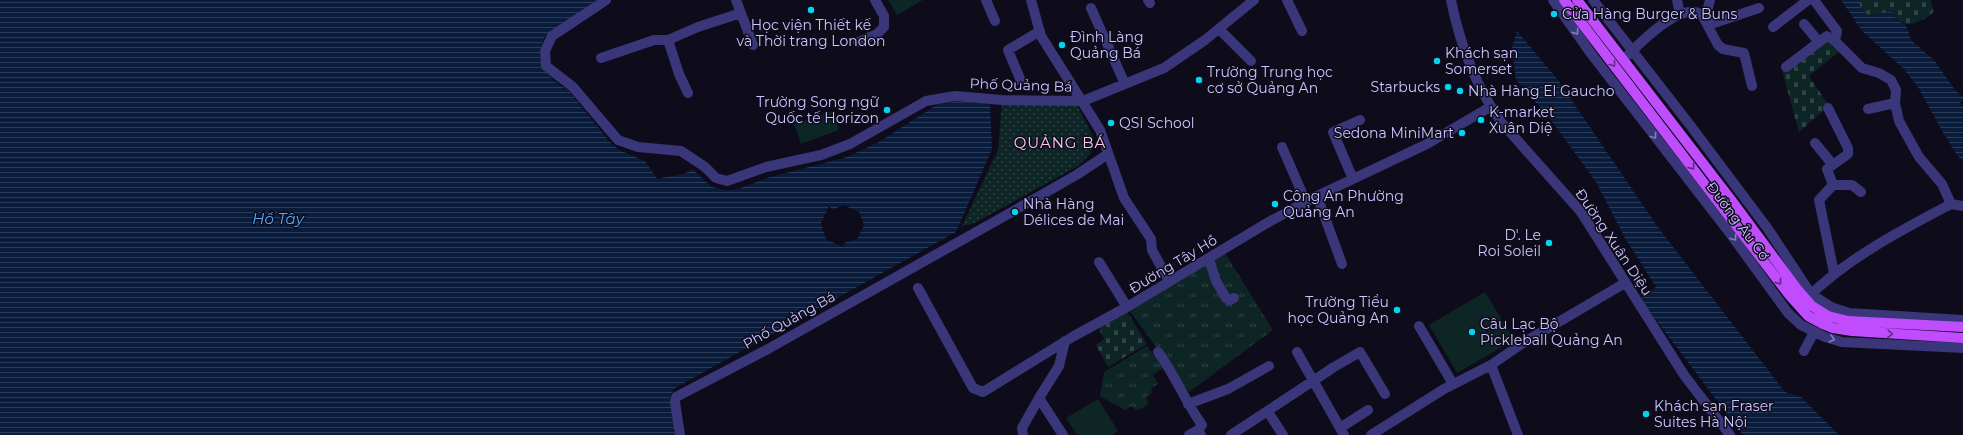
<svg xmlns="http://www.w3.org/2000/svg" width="1963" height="435" font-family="Montserrat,sans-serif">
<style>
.grass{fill:url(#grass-tufts)}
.cemetery{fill:url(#cemetery-stones)}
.park{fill:url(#park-dots)}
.pitch{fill:#0e2525}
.water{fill:url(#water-rules)}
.pier{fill:#0e0b1b}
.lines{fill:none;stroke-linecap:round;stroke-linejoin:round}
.minor{stroke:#39367a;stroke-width:10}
.major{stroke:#bf4dfe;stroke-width:10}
.oneway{stroke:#837ebc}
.oneway2{stroke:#5e2981}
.poi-dot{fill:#01d4ef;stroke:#0e0b1b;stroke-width:1.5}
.labels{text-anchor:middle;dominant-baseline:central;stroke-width:3;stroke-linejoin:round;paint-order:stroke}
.poi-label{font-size:14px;fill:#cdc5ff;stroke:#0e0b1b;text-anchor:start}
.street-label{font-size:14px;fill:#cdc5ff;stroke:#0e0b1b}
.neighbourhood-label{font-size:15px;letter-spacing:1px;fill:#ffc7ea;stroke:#0e0b1b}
.water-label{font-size:15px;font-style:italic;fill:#54adfe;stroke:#0e0b1b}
</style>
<defs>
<pattern id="grass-tufts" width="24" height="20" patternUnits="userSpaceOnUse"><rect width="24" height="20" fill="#0e2525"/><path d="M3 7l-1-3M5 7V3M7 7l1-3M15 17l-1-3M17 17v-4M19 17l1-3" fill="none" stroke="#304346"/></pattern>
<pattern id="cemetery-stones" width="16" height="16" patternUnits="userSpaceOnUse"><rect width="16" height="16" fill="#0e2525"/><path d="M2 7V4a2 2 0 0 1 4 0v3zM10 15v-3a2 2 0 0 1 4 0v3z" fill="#304346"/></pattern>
<pattern id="park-dots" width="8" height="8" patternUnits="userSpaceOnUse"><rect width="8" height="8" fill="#0e2525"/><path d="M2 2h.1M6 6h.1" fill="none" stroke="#304346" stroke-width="1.8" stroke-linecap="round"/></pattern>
<pattern id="water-rules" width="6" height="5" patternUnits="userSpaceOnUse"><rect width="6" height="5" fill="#0a1c3b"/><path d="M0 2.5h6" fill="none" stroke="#2c3c58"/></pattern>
</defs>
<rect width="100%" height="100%" fill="#0e0b1b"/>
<path class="grass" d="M1225,253L1273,330L1189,392L1129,310Z
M1147,346L1163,368L1153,375L1158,384L1151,389L1152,393L1146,397L1148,404L1143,408L1136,410L1132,406L1125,410L1100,396L1104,372Z"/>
<path class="cemetery" d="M1858,0H1930L1934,11C1930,16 1926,18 1921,20C1907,28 1900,24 1891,12C1876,12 1865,24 1858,0Z
M1825,35L1840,51L1809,76L1829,106L1799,132L1782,70Z
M1126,310L1147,344L1108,367L1096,345L1104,339L1098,326Z"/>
<path class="park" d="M1002,103L1077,105L1093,137L1090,154L1078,166L973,224L962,226L998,150Z"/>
<path class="pitch" d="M888,0H923L897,15Z
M833,111L839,130L801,144L794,124Z
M1485,292L1514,340L1457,373L1429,325Z
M1098,399L1118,431L1112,435H1077L1066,418Z"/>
<path class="water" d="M0,0H597L544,38L540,50L542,66L553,80L569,91L609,141L619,150L645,161L657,179C669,175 683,177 692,169L712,187L724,190H735L767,178L847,157L879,142L938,104L956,102L984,103L990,105L992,149L956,232L675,388L670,396L675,435H0Z
M1841,0H1858C1866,25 1876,12 1891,12L1898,21L1906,25L1911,40L1934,60L1955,90L1963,97V100L1960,102L1963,107V161L1957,155L1941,129L1918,87L1903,68L1862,31Z
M1517,31L1558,80L1657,226L1785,392L1801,397L1839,435H1743L1640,299L1656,287L1625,238L1596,182L1548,116L1516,80L1512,47Z"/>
<path class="pier" d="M843,205L859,212L864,225L857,239L844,243L843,247L826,239L821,223L829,206L833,210Z"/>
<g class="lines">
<path class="minor" d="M606,0L552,36L545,51L546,66L573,87L618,140L638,147L681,151L705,167L716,178L727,181L766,167L821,155L850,144L926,101L955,96L1002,100L1083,101L1164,68L1205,40L1254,0
M736,0L753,45
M986,0L995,21
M1031,0L1041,36L1100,130L1124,198L1151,239L1152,250L1169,281
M1148,0L1150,3
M1287,0L1302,31
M1451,0C1460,45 1475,85 1501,122L1581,212L1684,375L1730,435
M1553,0L1592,55L1732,236L1788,313L1801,325L1825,337L1842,342L1963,348
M1593,0L1690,125L1768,229L1811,294L1831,307L1849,313L1963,320
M1677,0L1680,14
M1814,0L1837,31L1835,41L1862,68L1879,73L1891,80L1896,90L1895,103L1899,121L1919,157L1942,184L1951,204
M1091,8L1125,84
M1705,20L1710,0
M1804,24L1819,42
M1708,25L1759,8
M1773,27L1808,0
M1219,29L1251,61
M858,42L877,34L884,27V16L875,0
M1628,55C1641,42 1682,0 1702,15L1718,45L1723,49L1744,53L1752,86
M601,58L654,40H668
M1786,67L1827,36L1835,41
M1021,81L1008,50L1040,31
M688,93L679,74L668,40L698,27L741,13
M1828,108L1848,148V154L1827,169L1833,185
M1868,109L1895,103
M1815,143L1833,165
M1282,147L1306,202
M1353,179L1333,132L1360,120
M1317,196L1342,264
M1209,259L1216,281L1226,298L1229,300L1234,298
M1099,262L1127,307
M1834,273L1819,200L1833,185H1852L1861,192
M918,288L973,388L983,392L1074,336L1127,307L1267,223L1317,196L1427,144L1490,107
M1807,298C1849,257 1900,231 1951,204L1963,206
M1419,326L1453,384
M1804,351L1814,332
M1158,352C1175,375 1185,401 1202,425L1198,430L1201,435
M1297,352L1344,435
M1491,365L1518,435
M1039,398L1063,435
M1188,404L1228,389L1269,366
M1268,412L1283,435
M1340,428L1368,410
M680,435L675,402L676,397L768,349L1017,209L1078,174L1108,154
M1023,435L1022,428L1039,398L1059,366L1065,341
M1189,435L1198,430
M1231,435L1334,367L1360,352L1385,394
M1371,435L1444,389L1491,365L1523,343L1625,283"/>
<path class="major" d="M1564,0L1790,296L1808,316L1823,324L1833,328L1852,331L1963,338
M1577,0L1732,201L1797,289L1812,306L1828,316L1848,321L1963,327"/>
</g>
<defs><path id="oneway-chevron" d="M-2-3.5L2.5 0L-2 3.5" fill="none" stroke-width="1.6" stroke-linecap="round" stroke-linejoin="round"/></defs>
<g class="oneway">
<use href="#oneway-chevron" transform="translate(1576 32) rotate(55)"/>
<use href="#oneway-chevron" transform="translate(1654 136) rotate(53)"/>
<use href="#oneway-chevron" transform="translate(1734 238) rotate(54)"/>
<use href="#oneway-chevron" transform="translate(1832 339) rotate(16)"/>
</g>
<g class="oneway2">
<use href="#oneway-chevron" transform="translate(1613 64) rotate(52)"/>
<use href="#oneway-chevron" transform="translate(1692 167) rotate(53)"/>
<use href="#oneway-chevron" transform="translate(1779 282) rotate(53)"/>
<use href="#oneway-chevron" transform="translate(1890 334) rotate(4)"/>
</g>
<g class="poi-dot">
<circle cx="811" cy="10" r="4"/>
<circle cx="1554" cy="14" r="4"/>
<circle cx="1062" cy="45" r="4"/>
<circle cx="1437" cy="61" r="4"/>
<circle cx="1199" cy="80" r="4"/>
<circle cx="1448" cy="87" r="4"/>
<circle cx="1460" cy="91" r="4"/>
<circle cx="887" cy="110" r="4"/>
<circle cx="1481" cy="120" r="4"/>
<circle cx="1111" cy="123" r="4"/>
<circle cx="1462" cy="133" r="4"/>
<circle cx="1275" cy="204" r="4"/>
<circle cx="1015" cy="212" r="4"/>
<circle cx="1549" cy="243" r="4"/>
<circle cx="1397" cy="310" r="4"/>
<circle cx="1472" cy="332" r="4"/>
<circle cx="1646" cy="414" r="4"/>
</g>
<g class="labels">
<g class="poi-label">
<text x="1562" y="14">Cửa Hàng Burger &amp; Buns</text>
<text x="811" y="25" text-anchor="middle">Học viện Thiết kế<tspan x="811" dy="16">và Thời trang London</tspan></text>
<text x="1070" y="37">Đình Làng<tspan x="1070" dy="16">Quảng Bá</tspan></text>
<text x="1445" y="53">Khách sạn<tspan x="1445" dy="16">Somerset</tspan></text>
<text x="1207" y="72">Trường Trung học<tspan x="1207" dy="16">cơ sở Quảng An</tspan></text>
<text x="1440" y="87" text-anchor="end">Starbucks</text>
<text x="1468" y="91">Nhà Hàng El Gaucho</text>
<text x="879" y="102" text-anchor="end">Trường Song ngữ<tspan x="879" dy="16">Quốc tế Horizon</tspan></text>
<text x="1489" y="112">K-market<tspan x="1489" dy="16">Xuân Diệ</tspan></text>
<text x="1119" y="123">QSI School</text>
<text x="1454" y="133" text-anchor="end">Sedona MiniMart</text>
<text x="1283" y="196">Công An Phường<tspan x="1283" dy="16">Quảng An</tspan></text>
<text x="1023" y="204">Nhà Hàng<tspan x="1023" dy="16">Délices de Mai</tspan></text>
<text x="1541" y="235" text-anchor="end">D'. Le<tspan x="1541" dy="16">Roi Soleil</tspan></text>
<text x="1389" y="302" text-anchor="end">Trường Tiểu<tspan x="1389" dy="16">học Quảng An</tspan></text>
<text x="1480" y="324">Câu Lạc Bộ<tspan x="1480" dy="16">Pickleball Quảng An</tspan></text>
<text x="1654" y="406">Khách sạn Fraser<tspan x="1654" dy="16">Suites Hà Nội</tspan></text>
</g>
<g class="street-label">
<text transform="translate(1021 85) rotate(2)">Phố Quảng Bá</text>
<text transform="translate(1738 221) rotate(53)">Đường Âu Cơ</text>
<text transform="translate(1614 242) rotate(56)">Đường Xuân Diệu</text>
<text transform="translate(1173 264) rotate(-31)">Đường Tây Hồ</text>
<text transform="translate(789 320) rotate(-29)">Phố Quảng Bá</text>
</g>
<g class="neighbourhood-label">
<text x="1060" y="142">QUẢNG BÁ</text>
</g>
<g class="water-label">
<text x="278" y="218">Hồ Tây</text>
</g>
</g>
</svg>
